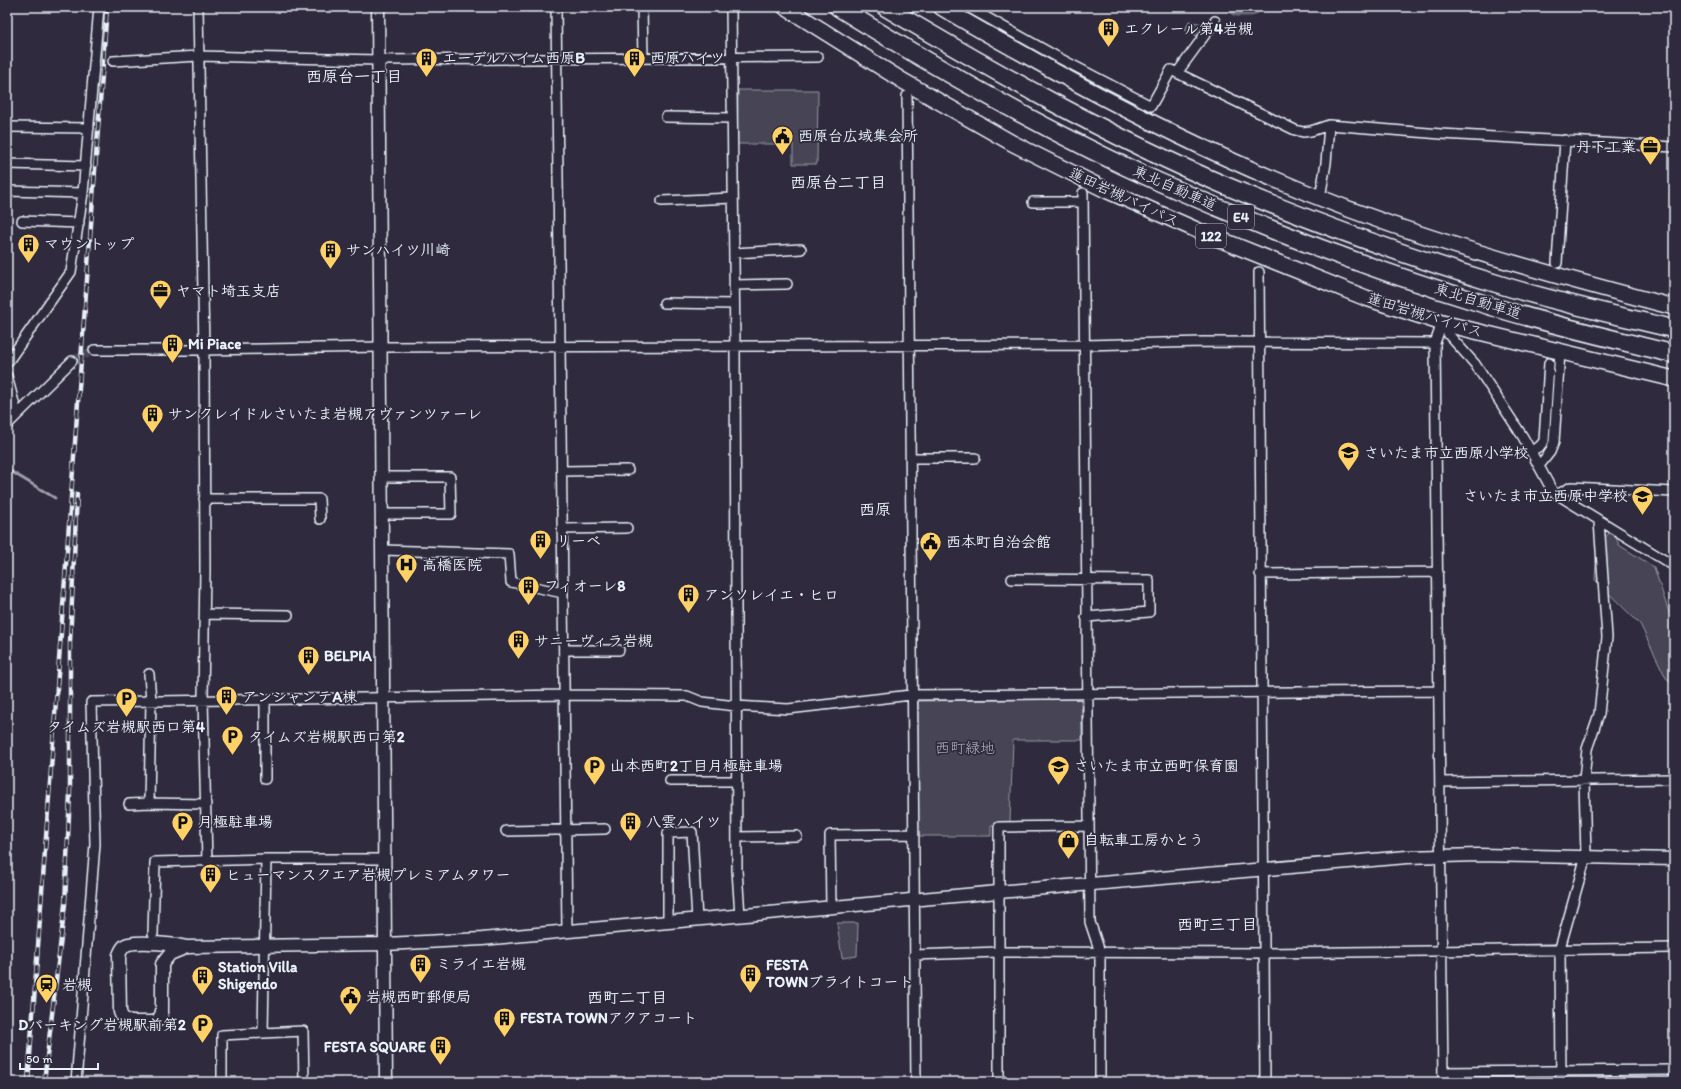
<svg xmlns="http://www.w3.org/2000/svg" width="1681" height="1089" font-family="Itim,'Klee One',sans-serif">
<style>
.green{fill:#464455;stroke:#979aa6}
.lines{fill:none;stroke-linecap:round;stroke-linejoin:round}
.stream{stroke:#9c9fab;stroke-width:3}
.river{stroke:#696978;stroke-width:19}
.minor-tunnel{stroke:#4b4859;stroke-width:9;stroke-dasharray:9 4.5;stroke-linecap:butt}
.minor-casing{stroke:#e8f1f8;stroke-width:12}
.tertiary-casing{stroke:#e8f1f8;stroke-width:15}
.trunk-casing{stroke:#e8f1f8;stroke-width:18}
.motorway-casing{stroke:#e8f1f8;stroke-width:20}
.minor{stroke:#2f2a3d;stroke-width:9}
.tertiary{stroke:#2f2a3d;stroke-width:12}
.trunk{stroke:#2f2a3d;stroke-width:15}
.motorway{stroke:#2f2a3d;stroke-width:17}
.rail-casing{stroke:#e8f1f8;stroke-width:4.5}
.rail{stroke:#2f2a3d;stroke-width:3;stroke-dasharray:9;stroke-linecap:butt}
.labels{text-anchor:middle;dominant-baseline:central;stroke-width:3.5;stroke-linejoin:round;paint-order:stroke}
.shield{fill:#2f2a3d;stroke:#b0b5c0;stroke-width:1}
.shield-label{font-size:14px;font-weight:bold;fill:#e8f1f8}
.poi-label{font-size:15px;font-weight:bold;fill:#e8f1f8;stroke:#2f2a3d;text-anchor:start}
.street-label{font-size:15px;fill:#e8f1f8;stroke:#2f2a3d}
.park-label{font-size:15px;fill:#afb4bf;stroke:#2f2a3d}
.neighbourhood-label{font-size:16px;font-weight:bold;fill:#e8f1f8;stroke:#2f2a3d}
</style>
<rect width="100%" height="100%" fill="#2f2a3d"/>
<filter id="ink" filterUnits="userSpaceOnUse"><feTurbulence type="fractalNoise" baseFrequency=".025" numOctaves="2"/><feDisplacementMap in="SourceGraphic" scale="8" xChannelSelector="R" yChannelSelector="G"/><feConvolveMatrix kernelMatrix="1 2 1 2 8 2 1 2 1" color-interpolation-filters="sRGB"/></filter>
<g filter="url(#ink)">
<path class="green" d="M1189,21L1207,25L1199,37L1185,30Z
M738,90H818L817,164H793V144H737Z
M1613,529L1619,545L1654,567L1674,628V684L1666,678L1640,624L1595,580L1597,546Z
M1081,699L1082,740H1013L1010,822L991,825V836H918V701Z
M837,923H858L857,956L842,958Z"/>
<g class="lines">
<path class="stream" d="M7,469L55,498"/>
<path class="river" d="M1237,7H1251"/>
<path class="minor-tunnel" d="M72,361L94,350
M1549,363L1556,271"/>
<defs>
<path id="minor" d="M198,7L204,350L205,570L203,699L207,862
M556,7L567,931
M642,7L643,58
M731,7L735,346L737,870L740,916
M968,7L1059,58L1151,106L1171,70L1295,130L1303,132L1311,131L1329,125L1441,134L1674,147
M113,61L198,56L379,60L818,57
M1177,73L1215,21
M907,96L916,1082
M666,117L732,118
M7,127L89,128
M7,164L86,166
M7,191L83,193
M1083,193L1090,922L1100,952V1082
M1320,198L1326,163L1329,125
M662,201L733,198
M1033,202H1083
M22,221L79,223
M734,253L801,249
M1557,263L1565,140
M1259,272L1265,1082
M734,285L787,284
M664,303L734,304
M1442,323L1435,343L1443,1082
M1442,323L1449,335L1475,364L1523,437L1553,492L1674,566
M94,350H204L380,347L1084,345L1203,342L1435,343
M7,363L71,272L83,193L99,7
M7,376L17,414
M7,425L72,361
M1531,451L1540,446L1544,441L1549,363
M911,458H975
M1539,466L1550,452L1554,442L1560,352
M562,471L628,470
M382,477H450L451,514H382
M1557,495L1571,487L1674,492
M204,499H319L320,519
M562,529L627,528
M383,550L509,554L511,582L563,593
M1260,574L1438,572
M1012,579L1149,580V612L1086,617
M205,614L288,615
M564,650H619
M149,674L151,701L149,803L206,804
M265,779V699
M670,781H736
M1441,782L1674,779
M129,804L149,803
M506,831L605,829
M737,837L797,836
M831,907L830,835L913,834
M668,922V833L692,832L697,920
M153,934L155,862L266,859H384
M914,955L999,952L1264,953L1674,948
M263,1033L266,859
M1443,1072L1674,1070
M76,1082L95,844L91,702L564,695L687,696L702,702L736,706L788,709L911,695L1439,691
M222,1082V1035L303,1031L304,1082
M999,1082V827L1089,826
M1561,1082L1560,948L1586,856L1584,780L1587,749L1599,714L1607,637L1599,521"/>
<path id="tertiary" d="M378,7L386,1082
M187,947L170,954L162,964V1013L158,1020L154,1022H130L122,1017L120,1012L119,955C121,950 123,945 129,944C142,941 174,944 187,947L386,944L482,939L998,892L1407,857L1478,855L1674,859"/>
<path id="trunk" d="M785,7L903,81L1012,143L1108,191L1199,231L1366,298L1442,323L1674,379
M941,7C969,24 998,40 1027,56C1157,129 1290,193 1432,238C1512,264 1593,286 1674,307"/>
<path id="motorway" d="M838,7C941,71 1048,132 1159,182C1264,229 1373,270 1484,304C1546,324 1610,338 1674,354
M885,7C995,72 1106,135 1224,185C1318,224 1414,259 1511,288C1565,304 1620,316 1674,329"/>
</defs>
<use href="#minor" class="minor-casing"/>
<use href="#tertiary" class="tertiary-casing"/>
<use href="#trunk" class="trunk-casing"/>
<use href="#motorway" class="motorway-casing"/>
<use href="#minor" class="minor"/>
<use href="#tertiary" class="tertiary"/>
<use href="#trunk" class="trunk"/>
<use href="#motorway" class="motorway"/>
<defs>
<path id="rail" d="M28,1082L107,7
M44,1082L65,904L70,793V642L77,494"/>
</defs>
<use href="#rail" class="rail-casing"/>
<use href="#rail" class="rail"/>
</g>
</g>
<defs>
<symbol id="building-pin" viewBox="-11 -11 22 30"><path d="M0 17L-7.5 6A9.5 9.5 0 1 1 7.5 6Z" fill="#ffd166" stroke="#2f2a3d"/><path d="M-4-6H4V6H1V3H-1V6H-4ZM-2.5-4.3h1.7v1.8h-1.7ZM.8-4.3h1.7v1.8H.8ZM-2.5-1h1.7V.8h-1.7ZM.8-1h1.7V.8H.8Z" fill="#111"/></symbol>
<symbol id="civic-pin" viewBox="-11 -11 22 30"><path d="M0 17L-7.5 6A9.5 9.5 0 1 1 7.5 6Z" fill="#ffd166" stroke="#2f2a3d"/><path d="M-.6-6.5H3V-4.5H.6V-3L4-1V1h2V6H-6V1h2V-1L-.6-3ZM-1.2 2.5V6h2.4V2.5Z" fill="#111"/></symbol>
<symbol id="office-pin" viewBox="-11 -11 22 30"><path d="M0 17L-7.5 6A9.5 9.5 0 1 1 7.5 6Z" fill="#ffd166" stroke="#2f2a3d"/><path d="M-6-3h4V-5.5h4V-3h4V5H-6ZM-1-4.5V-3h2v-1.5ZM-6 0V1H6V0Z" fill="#111"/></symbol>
<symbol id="school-pin" viewBox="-11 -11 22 30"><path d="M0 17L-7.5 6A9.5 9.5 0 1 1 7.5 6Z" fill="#ffd166" stroke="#2f2a3d"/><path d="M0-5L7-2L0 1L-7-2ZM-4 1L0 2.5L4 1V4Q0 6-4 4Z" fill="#111"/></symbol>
<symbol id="hospital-pin" viewBox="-11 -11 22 30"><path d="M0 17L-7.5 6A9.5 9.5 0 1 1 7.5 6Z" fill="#ffd166" stroke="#2f2a3d"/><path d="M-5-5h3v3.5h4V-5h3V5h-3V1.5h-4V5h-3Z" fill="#111"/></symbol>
<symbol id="parking-pin" viewBox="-11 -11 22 30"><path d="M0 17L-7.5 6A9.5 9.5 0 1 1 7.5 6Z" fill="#ffd166" stroke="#2f2a3d"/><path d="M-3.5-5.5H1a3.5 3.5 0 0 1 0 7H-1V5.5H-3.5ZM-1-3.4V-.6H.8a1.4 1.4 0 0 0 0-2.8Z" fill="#111"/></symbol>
<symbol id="shop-pin" viewBox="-11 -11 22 30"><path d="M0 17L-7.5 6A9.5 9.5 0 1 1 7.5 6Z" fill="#ffd166" stroke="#2f2a3d"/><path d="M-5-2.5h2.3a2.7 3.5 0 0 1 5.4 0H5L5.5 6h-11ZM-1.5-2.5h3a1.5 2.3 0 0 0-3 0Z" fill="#111"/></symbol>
<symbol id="station-pin" viewBox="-11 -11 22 30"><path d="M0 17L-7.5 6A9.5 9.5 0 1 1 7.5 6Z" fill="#ffd166" stroke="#2f2a3d"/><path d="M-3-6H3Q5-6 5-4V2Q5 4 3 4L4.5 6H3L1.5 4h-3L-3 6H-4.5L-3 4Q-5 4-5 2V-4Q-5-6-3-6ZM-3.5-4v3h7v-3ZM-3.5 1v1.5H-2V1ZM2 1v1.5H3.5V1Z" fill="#111"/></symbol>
</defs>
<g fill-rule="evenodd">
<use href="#building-pin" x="1096" y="16" width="25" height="34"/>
<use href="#building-pin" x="414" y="46" width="25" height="34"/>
<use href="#building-pin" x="622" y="46" width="25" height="34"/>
<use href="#civic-pin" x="770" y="124" width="25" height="34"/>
<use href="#office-pin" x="1638" y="134" width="25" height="34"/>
<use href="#building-pin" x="16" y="232" width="25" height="34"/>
<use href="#building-pin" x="318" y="238" width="25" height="34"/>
<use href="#office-pin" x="148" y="278" width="25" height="34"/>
<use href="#building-pin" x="160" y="332" width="25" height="34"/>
<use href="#building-pin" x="140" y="402" width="25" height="34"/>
<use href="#school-pin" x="1336" y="440" width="25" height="34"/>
<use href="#school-pin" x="1630" y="484" width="25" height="34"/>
<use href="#building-pin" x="528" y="528" width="25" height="34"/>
<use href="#civic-pin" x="918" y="530" width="25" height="34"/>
<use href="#hospital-pin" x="394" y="552" width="25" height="34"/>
<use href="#building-pin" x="516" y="574" width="25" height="34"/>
<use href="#building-pin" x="676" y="582" width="25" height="34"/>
<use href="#building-pin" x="506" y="628" width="25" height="34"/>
<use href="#building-pin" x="296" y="644" width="25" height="34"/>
<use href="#building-pin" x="214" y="684" width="25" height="34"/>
<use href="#parking-pin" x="114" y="686" width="25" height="34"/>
<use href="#parking-pin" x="220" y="724" width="25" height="34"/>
<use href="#parking-pin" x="582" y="754" width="25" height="34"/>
<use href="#school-pin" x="1046" y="754" width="25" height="34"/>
<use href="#parking-pin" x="170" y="810" width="25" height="34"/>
<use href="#building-pin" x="618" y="810" width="25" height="34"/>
<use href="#shop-pin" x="1056" y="828" width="25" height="34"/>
<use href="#building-pin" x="198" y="862" width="25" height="34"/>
<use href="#building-pin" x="408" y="952" width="25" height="34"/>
<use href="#building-pin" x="738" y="962" width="25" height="34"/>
<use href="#building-pin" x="190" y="964" width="25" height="34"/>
<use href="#station-pin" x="34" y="972" width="25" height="34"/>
<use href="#civic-pin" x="338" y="984" width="25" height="34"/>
<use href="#building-pin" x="492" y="1006" width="25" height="34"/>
<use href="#parking-pin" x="190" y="1012" width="25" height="34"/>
<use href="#building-pin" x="428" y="1034" width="25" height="34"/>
</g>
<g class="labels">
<g class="shield">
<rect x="1228" y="205" width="26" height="24" rx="3"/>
<rect x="1196" y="224" width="30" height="24" rx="3"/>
</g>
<g class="shield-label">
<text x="1241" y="217">E4</text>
<text x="1211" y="236">122</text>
</g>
<g class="poi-label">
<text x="1124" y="29">エクレール第4岩槻</text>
<text x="442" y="58">エーデルハイム西原B</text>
<text x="650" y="58">西原ハイツ</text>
<text x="798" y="136">西原台広域集会所</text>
<text x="1636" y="147" text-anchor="end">丹下工業</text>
<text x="44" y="244">マウントップ</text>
<text x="346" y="250">サンハイツ川崎</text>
<text x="176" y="291">ヤマト埼玉支店</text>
<text x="188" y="344">Mi Piace</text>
<text x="168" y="414">サンクレイドルさいたま岩槻アヴァンツァーレ</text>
<text x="1364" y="453">さいたま市立西原小学校</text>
<text x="1628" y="496" text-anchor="end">さいたま市立西原中学校</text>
<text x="556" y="541">リーベ</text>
<text x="946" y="542">西本町自治会館</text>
<text x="422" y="565">高橋医院</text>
<text x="544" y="586">フィオーレ8</text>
<text x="704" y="595">アンソレイエ・ヒロ</text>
<text x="534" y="641">サニーヴィラ岩槻</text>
<text x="324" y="656">BELPIA</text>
<text x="242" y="697">アンシャンテA棟</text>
<text x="126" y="727" text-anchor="middle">タイムズ岩槻駅西口第4</text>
<text x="248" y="737">タイムズ岩槻駅西口第2</text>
<text x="610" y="766">山本西町2丁目月極駐車場</text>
<text x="1074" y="766">さいたま市立西町保育園</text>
<text x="198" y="822">月極駐車場</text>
<text x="646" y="822">八雲ハイツ</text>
<text x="1084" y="840">自転車工房かとう</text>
<text x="226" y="875">ヒューマンスクエア岩槻プレミアムタワー</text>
<text x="436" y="964">ミライエ岩槻</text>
<text x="766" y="965">FESTA<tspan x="766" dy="17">TOWNブライトコート</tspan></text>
<text x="218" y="967">Station Villa<tspan x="218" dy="17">Shigendo</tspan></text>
<text x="62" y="985">岩槻</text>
<text x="366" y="997">岩槻西町郵便局</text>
<text x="520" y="1018">FESTA TOWNアクアコート</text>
<text x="186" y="1025" text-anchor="end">Dパーキング岩槻駅前第2</text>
<text x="426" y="1047" text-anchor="end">FESTA SQUARE</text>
</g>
<g class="street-label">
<text transform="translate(1175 188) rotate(24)">東北自動車道</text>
<text transform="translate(1124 197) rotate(25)">蓮田岩槻バイパス</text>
<text transform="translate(1478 301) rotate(17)">東北自動車道</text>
<text transform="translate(1425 315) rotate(17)">蓮田岩槻バイパス</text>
</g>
<g class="park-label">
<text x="965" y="748">西町緑地</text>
</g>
<g class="neighbourhood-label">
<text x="354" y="76">西原台一丁目</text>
<text x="838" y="182">西原台二丁目</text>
<text x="875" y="509">西原</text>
<text x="1217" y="924">西町三丁目</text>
<text x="627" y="997">西町二丁目</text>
</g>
</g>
<rect width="1681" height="1089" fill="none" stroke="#2f2a3d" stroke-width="24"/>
<rect x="12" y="12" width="1657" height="1065" fill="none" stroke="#e8f1f8" stroke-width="1.5" filter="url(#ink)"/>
<path d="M20 1063v6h78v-6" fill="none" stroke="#e8f1f8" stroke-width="2"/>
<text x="26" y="1063" font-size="12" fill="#e8f1f8" stroke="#2f2a3d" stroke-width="3" paint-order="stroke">50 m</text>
</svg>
